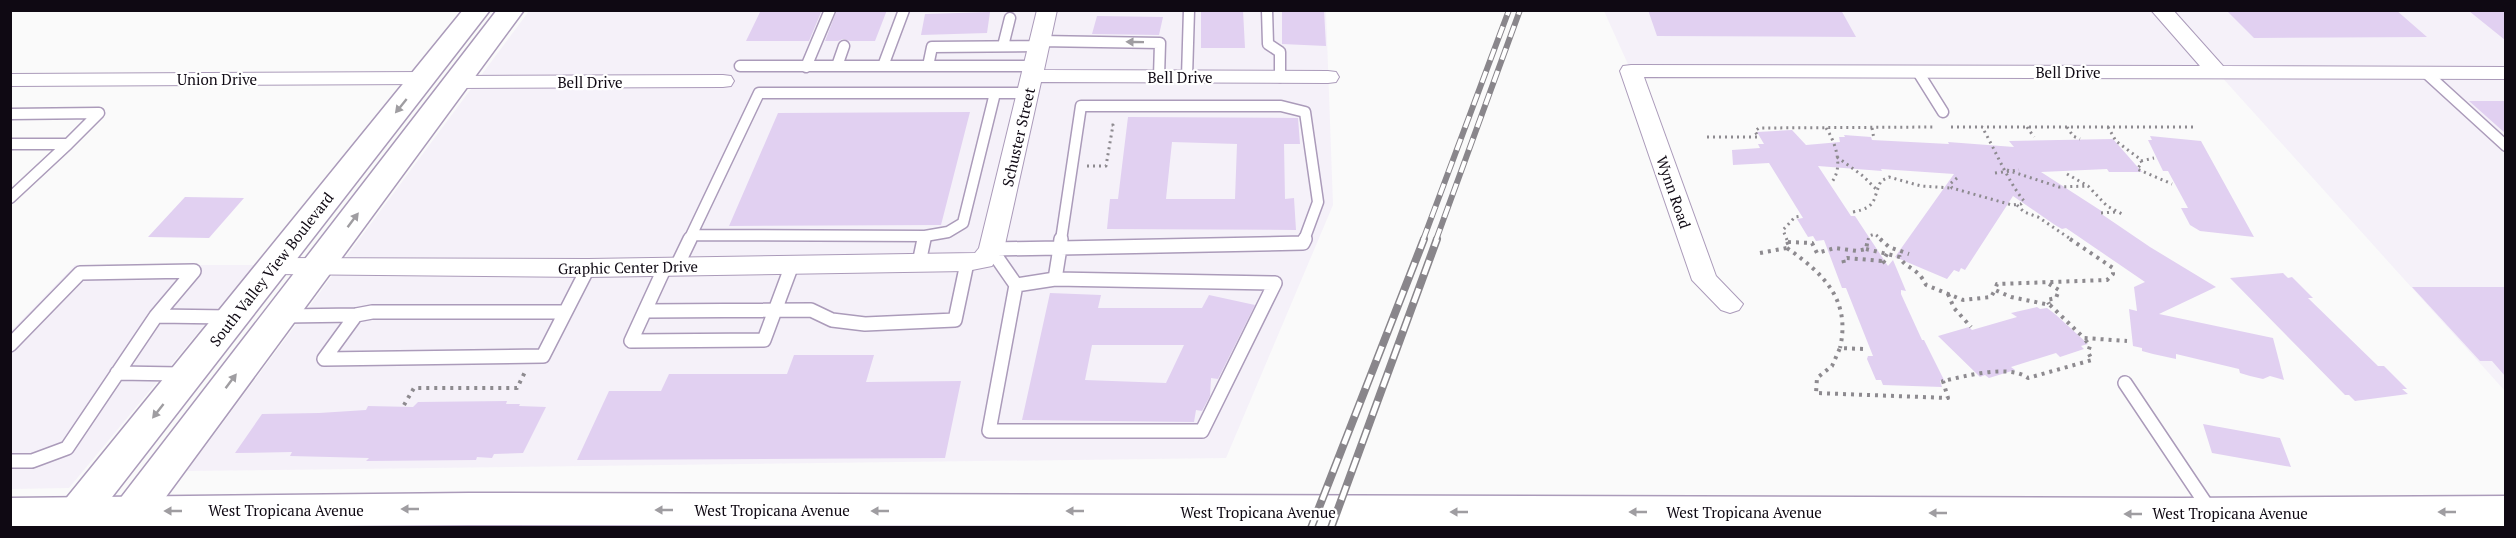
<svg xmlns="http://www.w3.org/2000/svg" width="2516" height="538" font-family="'PT Serif',serif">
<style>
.built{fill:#f5f1f9}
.building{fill:#e1d0f1;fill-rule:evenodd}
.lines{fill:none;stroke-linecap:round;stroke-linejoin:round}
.service-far1-casing{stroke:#ab9bba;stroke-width:13}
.service-casing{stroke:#ab9bba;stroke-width:16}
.minor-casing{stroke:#ab9bba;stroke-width:2}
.secondary-casing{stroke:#ab9bba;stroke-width:3}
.primary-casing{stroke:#ab9bba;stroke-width:3}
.path-far1{stroke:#8d8a8f;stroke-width:3;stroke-dasharray:2 4;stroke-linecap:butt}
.path{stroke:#8d8a8f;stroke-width:4;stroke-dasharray:3 5;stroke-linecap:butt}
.service-far1{stroke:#fff;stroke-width:10}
.service{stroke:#fff;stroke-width:13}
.minor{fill:#fff;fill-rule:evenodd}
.secondary{fill:#fff;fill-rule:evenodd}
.primary{fill:#fff;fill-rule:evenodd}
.rail-far1-casing{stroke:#89868b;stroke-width:6}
.rail-casing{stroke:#89868b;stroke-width:8}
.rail-far1{stroke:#fff;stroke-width:4;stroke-dasharray:12;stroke-linecap:butt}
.rail{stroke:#fff;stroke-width:5;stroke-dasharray:15;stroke-linecap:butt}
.oneway{fill:#9f9da1}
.labels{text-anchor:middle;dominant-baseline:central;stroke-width:4.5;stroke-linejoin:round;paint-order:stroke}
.street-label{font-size:15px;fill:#0f0913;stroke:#fff}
</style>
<rect width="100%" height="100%" fill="#fafafa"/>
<path class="built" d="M529,11H1326L1333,205L1226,458L187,471Z
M1604,11H2505V391L2218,73L1631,71Z
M75,265H254L69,488L11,489L10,332Z"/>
<path class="building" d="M761,10H822L809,41H746Z
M837,10H887L875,41H850L843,39L838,41H825Z
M1201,10H1243L1245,48H1201Z
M1282,10H1324L1326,46L1282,44Z
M1648,10H1841L1856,37L1657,36Z
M2396,10L2427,37L2254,38L2227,11Z
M2469,11H2505V40Z
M990,12L987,33L921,35L925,14Z
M1097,16L1163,17L1159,35L1092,34Z
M2469,101H2505V133Z
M970,112L941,225L729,226L778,113Z
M1128,117L1298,118L1300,144H1284L1285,199L1294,198L1296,230L1107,229L1110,199H1118ZM1172,142L1237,144L1235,199H1166Z
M1792,130L1806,145L1840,142L1839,137H1845L1844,135L1871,137L1872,140L1949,144L1948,142L2014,147L2009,141L2113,139L2142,172H2109L2107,169L2041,172L2103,212L2100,213L2150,247L2216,287L2159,314L2273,338L2284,380L2270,376L2263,379L2250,376L2240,373L2239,369L2176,354V359L2153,354L2142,351V348L2133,346L2129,309L2137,311L2134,287L2145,282L2066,228L2062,229L2055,225L2013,196L1965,270L1961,268L1959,272L1954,270L1947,279L1895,257L1954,174L1881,169L1882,171L1818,166L1851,216H1855L1888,266L1893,260L1906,291L1901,290V294L1922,340H1924L1945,382L1940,381L1942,387L1883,385L1881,380H1876L1867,359L1868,356H1873L1846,288H1842L1824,240L1816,241L1813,236L1808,237L1797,219L1803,218L1769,163L1733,165L1732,150L1760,148L1758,144H1764L1757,132Z
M2150,136L2201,141L2254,237L2200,231L2190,225L2181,208H2188L2168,171H2163L2148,140H2152Z
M185,197L244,198L209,238L148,237Z
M2283,273L2288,278L2292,277L2313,298H2308L2378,366H2384L2407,389H2402L2408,394L2355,401L2349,395H2345L2230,278Z
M2412,287H2505V376L2492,361H2480Z
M1050,293L1101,295L1098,308H1202L1209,295L1255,305L1218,379L1211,378L1210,396L1202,411L1196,410L1194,422L1022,420ZM1092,345H1184L1166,383L1085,380Z
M2037,307L2040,309L2047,308L2055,314L2088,344L2081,346L2084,349L2060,357L2056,353L2011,367L2015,370L1989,378L1985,375L1980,377L1938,336L1969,327L1972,330L2017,317L2011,313Z
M794,355H874L866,382L961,381L945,458L577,460L609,391H661L669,374H787Z
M507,401L506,404H520L519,406L546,407L523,453L494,454L492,458L477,457L476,460L366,461L369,458L290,456L292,452L235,453L262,414L319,413L366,410L368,406L413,407L418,402Z
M2203,424L2280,438L2291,467L2212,453Z"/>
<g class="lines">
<defs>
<path id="service-far1" d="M1267,10L1268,44L1280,52V77
M1040,41L1160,43L1159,77
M1003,46L1010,18
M740,66H928
M837,66L844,46
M883,66L904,10
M1035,66H928L932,47L1039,46
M806,67L830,10
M1918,72L1943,112
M2426,73L2506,146
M1187,77L1189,10
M10,114L99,113L68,144
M10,144H68L10,198
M692,235L925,236L924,240
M925,236L948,232L963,223L995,93
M689,240L759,93H1027
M1061,240L1081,106H1281L1305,112L1318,202L1304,240"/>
<path id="service" d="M1060,248L1061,239
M1060,248L1303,243L1305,239
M991,249L1060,248
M991,249L1016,285
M919,263L924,239
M677,266L690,239
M665,267L631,341L764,340L792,265
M1055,279L1275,283L1202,431H989L1016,285Z
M1055,279L1060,248
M645,311L811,310L832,320L865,324L955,320L967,263
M356,315L324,359L543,356L588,268
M156,316L230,317
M285,316L356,315L372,312H565
M10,345L80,273L194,271L156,316L67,448L32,461H10
M117,373L181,374
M2125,383L2210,510"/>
<path id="minor" d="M1037,10H1057L1044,70L1328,71L1336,72L1339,77L1336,82L1328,83L1041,82L1004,249L992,266L967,271L588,277L273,274L264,272L260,266L264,260L273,258L588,259L975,253L979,248Z
M2151,10H2173L2223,66L2506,67V79L1644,77L1716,276L1743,304L1739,310L1730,313L1721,310L1692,280L1620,71L1623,66L1631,65L2200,66Z
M424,72L432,73L435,78L432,83L424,84L10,86V74Z
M723,75L731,76L734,81L731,86L723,87L457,88L449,87L446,82L449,77L457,76Z"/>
<path id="secondary" d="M463,10H490L88,528H45L51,517Z
M497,10H524L143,528H100L106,517Z"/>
<path id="primary" d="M469,493L2182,498L2506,496V528L469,525L10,528V498Z"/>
</defs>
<use href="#service-far1" class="service-far1-casing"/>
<use href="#service" class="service-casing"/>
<use href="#minor" class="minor-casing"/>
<use href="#secondary" class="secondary-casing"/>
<use href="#primary" class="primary-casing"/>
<path class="path-far1" d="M1951,127H2197
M2027,127L2034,137
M2067,127L2073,136L2080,139
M2108,127L2116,141L2140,159L2142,163L2137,169L2172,184
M1826,128C1836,143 1844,168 1831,183
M1872,128L1874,139
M1707,137H1758L1755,131L1759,128L1935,127
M1837,157L1863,176L1878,191
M2141,161L2154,158
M1087,166H1106L1113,125H1109
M2007,170L2059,187L2088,186
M1995,173L2019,170
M2067,174L2088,186L2107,206L2124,215
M1957,178L1950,184L1952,188L2012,205L2021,204L2024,201C2007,180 1996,151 1982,127
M2017,205L2024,212L2038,217L2072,240
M1853,212C1878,207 1872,200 1881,181L1889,177L1921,186L1951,188
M2101,213L2115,212
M1787,240L1783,230L1795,217L1801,216
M1868,240L1869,236L1875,234L1882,240"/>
<path class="path" d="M1880,239L1889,247L1909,254
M2070,239L2113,268V274L2107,280L1997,284L1995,290L2011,297L2050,305L2084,338L2127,341
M1788,242L1812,243L1817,253L1835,248L1857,251L1866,249L1868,239
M1787,248C1824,274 1851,300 1840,348
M1866,249L1900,257C1905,269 1917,266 1926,285L1963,300L1991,297L1995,290
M1760,253L1787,248L1789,246L1786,239
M1887,254L1883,261L1887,265
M1844,263L1843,259L1847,258L1883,261
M2049,284L2059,290L2056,298L2047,300L2049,304
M1948,294L1954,308L1971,327
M1863,349L1840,348L1832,366L1817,378L1816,393L1948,398L1943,381C1966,376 2009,364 2028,378L2092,360L2088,352L2090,346L2084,338
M404,405L414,388H517L525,372"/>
<use href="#service-far1" class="service-far1"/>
<use href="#service" class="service"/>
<use href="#minor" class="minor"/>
<use href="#secondary" class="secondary"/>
<use href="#primary" class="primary"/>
<defs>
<path id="rail-far1" d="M1423,240L1509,10
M1436,240L1520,10"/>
<path id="rail" d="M1311,528L1424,239
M1331,528L1437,239"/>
</defs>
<use href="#rail-far1" class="rail-far1-casing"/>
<use href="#rail" class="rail-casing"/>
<use href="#rail-far1" class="rail-far1"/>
<use href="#rail" class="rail"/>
</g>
<defs><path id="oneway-solid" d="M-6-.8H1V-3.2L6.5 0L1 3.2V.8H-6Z" transform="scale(1.5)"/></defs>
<g class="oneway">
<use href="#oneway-solid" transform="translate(1135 42) rotate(-179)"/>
<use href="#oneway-solid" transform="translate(401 106) rotate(129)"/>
<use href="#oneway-solid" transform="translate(353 220) rotate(-53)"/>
<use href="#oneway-solid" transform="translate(231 381) rotate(-53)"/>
<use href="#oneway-solid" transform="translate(158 411) rotate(128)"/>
<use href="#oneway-solid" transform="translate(410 509) rotate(180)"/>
<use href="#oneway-solid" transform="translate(664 510) rotate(-180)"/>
<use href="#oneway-solid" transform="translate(173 511) rotate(180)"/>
<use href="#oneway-solid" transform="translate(880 511) rotate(-180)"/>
<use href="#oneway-solid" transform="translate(1075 511) rotate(-180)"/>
<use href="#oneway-solid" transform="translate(1459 512) rotate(-180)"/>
<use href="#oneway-solid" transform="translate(1638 512) rotate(-180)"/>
<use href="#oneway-solid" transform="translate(2447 512) rotate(180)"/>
<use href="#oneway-solid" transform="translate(1938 513) rotate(-180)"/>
<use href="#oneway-solid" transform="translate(2133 514) rotate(-180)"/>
</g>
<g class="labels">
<g class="street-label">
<text x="2068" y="72">Bell Drive</text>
<text x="1180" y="77">Bell Drive</text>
<text x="217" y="79">Union Drive</text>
<text x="590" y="82">Bell Drive</text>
<text transform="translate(1018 137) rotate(-77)">Schuster Street</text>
<text transform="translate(1674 192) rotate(71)">Wynn Road</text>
<text transform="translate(628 267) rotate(-1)">Graphic Center Drive</text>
<text transform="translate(271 269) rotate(-52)">South Valley View Boulevard</text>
<text x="286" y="510">West Tropicana Avenue</text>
<text x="772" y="510">West Tropicana Avenue</text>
<text x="1258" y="512">West Tropicana Avenue</text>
<text x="1744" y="512">West Tropicana Avenue</text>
<text x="2230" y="513">West Tropicana Avenue</text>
</g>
</g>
<rect width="2516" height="538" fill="none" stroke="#0f0913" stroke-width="24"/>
</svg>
